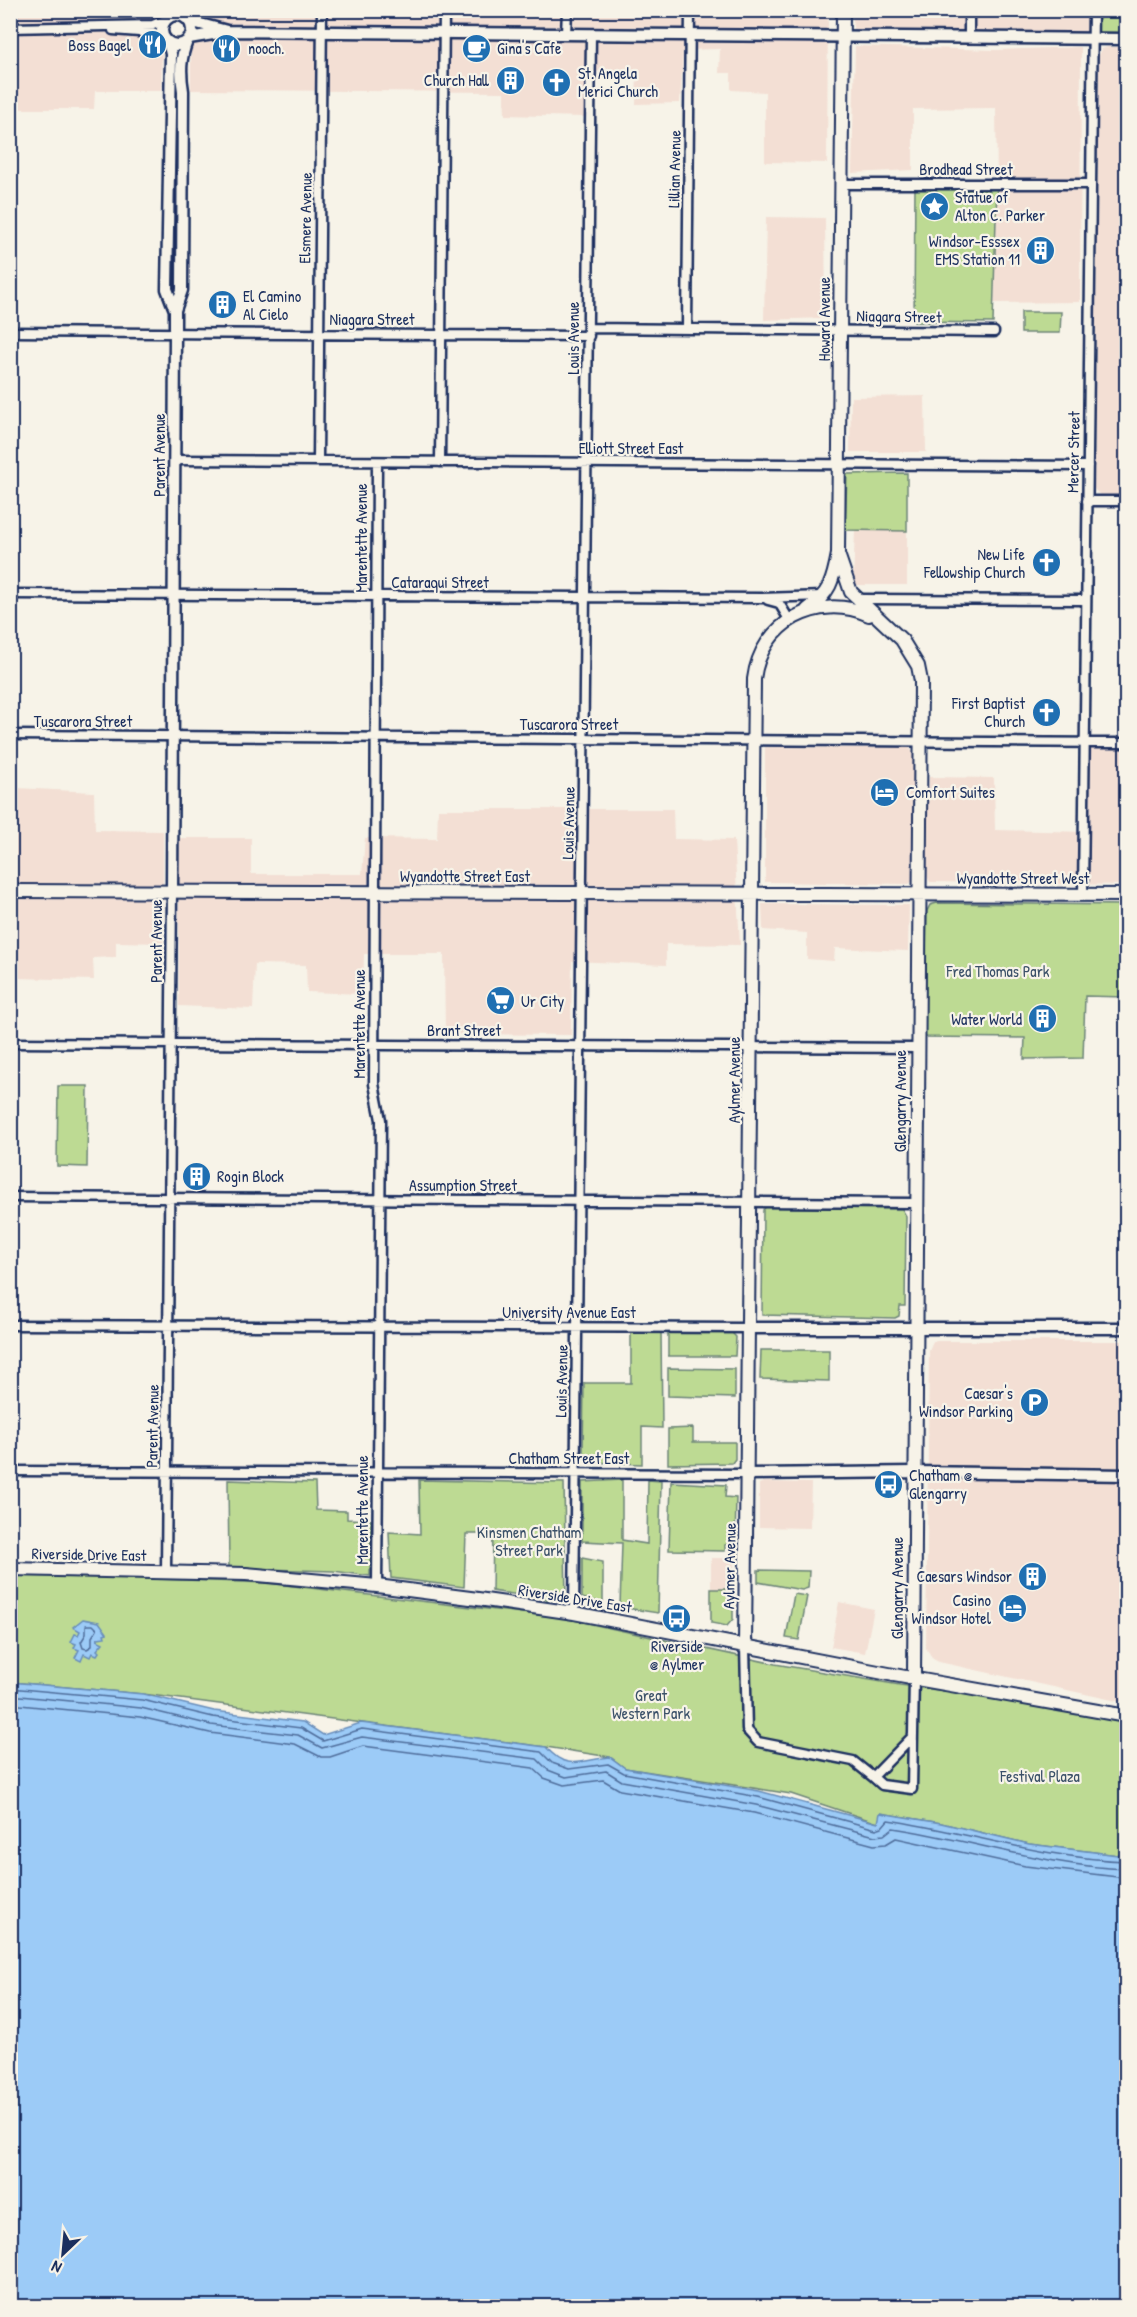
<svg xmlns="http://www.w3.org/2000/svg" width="1137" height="2317" font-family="'Patrick Hand',sans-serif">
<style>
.built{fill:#f3dfd4}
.green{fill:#bdda93;stroke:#6c8478;stroke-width:1.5}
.water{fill:#9ccbf7;stroke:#688dba;stroke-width:1.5}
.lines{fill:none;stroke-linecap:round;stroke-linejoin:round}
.shore{stroke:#4f6d9b;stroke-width:1.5}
.minor-casing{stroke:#1b2f5e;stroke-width:13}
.tertiary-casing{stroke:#1b2f5e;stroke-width:15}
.secondary-casing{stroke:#1b2f5e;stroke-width:16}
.minor{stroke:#f7f3e8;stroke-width:8}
.tertiary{stroke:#f7f3e8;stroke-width:10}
.secondary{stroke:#f7f3e8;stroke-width:12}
.labels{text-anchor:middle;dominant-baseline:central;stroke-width:4.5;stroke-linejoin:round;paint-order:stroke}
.poi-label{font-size:16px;fill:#1b2f5e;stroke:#f7f3e8;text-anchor:end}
.street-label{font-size:16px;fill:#1b2f5e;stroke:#f7f3e8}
.park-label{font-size:16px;fill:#3b5169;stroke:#f7f3e8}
</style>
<rect width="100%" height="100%" fill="#f7f3e8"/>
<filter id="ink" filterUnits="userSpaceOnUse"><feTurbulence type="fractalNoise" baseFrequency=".0167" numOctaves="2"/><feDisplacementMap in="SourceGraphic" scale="12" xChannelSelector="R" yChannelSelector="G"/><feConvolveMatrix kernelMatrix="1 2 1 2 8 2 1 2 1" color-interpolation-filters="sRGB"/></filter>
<g filter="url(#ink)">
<path class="built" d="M11,11H163L161,91H95L94,109H18V69L11,68Z
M191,11H828L827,163L765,162V92L731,90V73H719L720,49L683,50L680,103L636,104L637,70L584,72V117L505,115L504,92L191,90Z
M853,11H1093V39L853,37Z
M855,46L996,50L1081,47L1080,302L994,303L997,184L996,108L913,109V170L852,173Z
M1108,47H1126V496H1101L1094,489L1099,55L1102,49Z
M766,217L825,218L826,318L764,320Z
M925,396L926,452H850L851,397Z
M855,529L907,531V585H853Z
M907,745L915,755V879L909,884L765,882V747L868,748Z
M1092,746L1126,747V885L930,882L926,874L929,777L994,778L995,830L1090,832V757Z
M16,788L94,792L95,830L163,831V943L116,942V957L93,958L94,980L16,978L17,944L11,943L10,820H15Z
M438,809H673L674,839L734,840L740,945L666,944V965L572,961L571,1035L445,1034L444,954H364L363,994L307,992L306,965L255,964L253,1009L179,1006V838H251V874H362L365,838L437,839Z
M762,904L909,905L908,951L835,948L834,961L807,959V933L763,930Z
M937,1341H1126V1703L939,1662L933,1659L926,1648L929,1351L933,1342Z
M764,1482L811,1483L810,1528L759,1527V1484Z
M711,1558H734L733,1589H711Z
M839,1602L874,1609L865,1653L831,1647Z"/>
<path class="green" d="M1093,11H1126V39H1093Z
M997,184L993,323L914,322L915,185Z
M1021,312H1061L1060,333H1021Z
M907,473V531L845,530L847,474Z
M937,903L1126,905V997L1085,996L1083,1058L1024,1059L1025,1038L924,1037L927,911L930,905Z
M58,1086H88L87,1167L57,1166Z
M766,1207L902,1209L906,1216L905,1306H900L899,1316L895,1318L762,1315L763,1210Z
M631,1332L661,1333L662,1428L642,1427V1464L588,1462L584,1459L583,1452L584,1383H631Z
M668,1333H732L736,1337L735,1356H668Z
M761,1350H829V1381L760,1379Z
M668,1368L735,1369V1398L668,1396Z
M693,1428V1442H735V1459L732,1463L668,1464V1429Z
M228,1480L315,1483L316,1510L347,1511V1519L371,1520L370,1576L333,1571L229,1568Z
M419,1480L564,1483L566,1602L492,1591L493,1534H466L464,1587L391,1578L389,1532L420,1534Z
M622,1480V1540L647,1544L648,1480L661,1481L658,1613L620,1607L622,1543L582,1541V1482Z
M671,1482L726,1485L725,1497L736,1498L735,1544L725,1545V1551L669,1550Z
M582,1558L603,1562V1603L582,1598Z
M758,1570L809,1571L808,1588L802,1590L758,1582Z
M11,1574L268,1583L564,1618L775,1664L900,1685L990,1697L1126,1721V1856L1029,1844L941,1823L881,1813L878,1823L791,1794L625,1768L610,1757L546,1747L143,1694L11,1682Z
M711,1589H733V1619L727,1626L711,1623Z
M794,1594L807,1596L799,1640L786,1638Z"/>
<path class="water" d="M83,1619L99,1622L107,1633L104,1634L105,1637L98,1638L97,1640L103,1643L97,1650L99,1652L97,1655L92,1653L90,1657L84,1654L81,1661L75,1658L79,1650L74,1648L76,1644L71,1642L75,1634L78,1635L80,1631L73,1627Z
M10,1682L143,1694L214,1711L303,1722L323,1735L361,1723L546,1747C567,1772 581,1760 610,1757L625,1768L759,1791L878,1823L880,1813L941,1823L1029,1844L1126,1856V2306H11Z"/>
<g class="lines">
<path class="shore" d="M86,1625H93L97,1629L92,1637V1646L87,1649L83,1648L81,1642L86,1634Z
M10,1688L142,1700L213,1717L301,1728L323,1741L362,1729L541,1752L552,1763L569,1769L608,1764L624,1773L758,1797L876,1829L882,1827L888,1820C968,1832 1045,1859 1126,1861
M10,1695L141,1708L211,1725L298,1735L322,1748L362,1737L537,1759L548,1770L566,1777L606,1771L622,1781L756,1805L875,1836L884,1835L893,1828C971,1840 1047,1866 1126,1869
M10,1704L140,1717L210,1733L295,1744L321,1757H330L363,1746L533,1768L544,1778L564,1785L603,1780L620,1790L754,1813L874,1845L886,1844L896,1838L1025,1866L1126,1878"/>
<defs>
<path id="minor" d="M10,28L153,25L165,20
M113,30L152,33L164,38
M566,34L567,10
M969,38V10
M10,44L12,10
M841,184H1091
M589,328L994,332
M687,329L690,10
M10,332L589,336
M174,460L1088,466
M318,461L322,10
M377,462L374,1084L381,1120L377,1586
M440,462L444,10
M1087,501H1126
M10,594L762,598L823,596
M859,599L1086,600
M768,600L779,603L790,621
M10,735L1126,743
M1083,895L1093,10
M10,1043L917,1048
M10,1197L916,1203
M10,1325L749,1328
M10,1471L747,1474
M166,1572L172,891
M574,1613L591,34
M745,1647L747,1730L758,1742L853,1761L873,1777L911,1738
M873,1777L882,1785L912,1789L914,1678"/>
<path id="tertiary" d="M162 30a15 15 0 1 1 30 0a15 15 0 1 1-30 0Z
M189,21L227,31L1126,39
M189,38L225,32
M168,42L171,54L167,289L175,310
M172,891L175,333V310L182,290L183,91C180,73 180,58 187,41
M749,1328H1126
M747,1474L914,1472L1126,1475"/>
<path id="secondary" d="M838,554L851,592L902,640L918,666L921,681L914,1678
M807,610C830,593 833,581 838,554L843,10
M10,891L1126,895
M10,1569L246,1574L377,1586L478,1599L574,1613L894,1675L1126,1716
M745,1647L754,679C761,623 817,592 869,615"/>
</defs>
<use href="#minor" class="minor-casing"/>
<use href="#tertiary" class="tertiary-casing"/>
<use href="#secondary" class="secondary-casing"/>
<use href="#minor" class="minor"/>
<use href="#tertiary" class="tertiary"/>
<use href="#secondary" class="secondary"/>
</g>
</g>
<defs>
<symbol id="restaurant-disc" viewBox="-11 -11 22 22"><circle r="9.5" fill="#1f6fb2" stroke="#f7f3e8"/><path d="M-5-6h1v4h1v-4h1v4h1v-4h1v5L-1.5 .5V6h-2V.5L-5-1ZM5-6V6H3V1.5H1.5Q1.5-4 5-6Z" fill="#fff"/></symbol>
<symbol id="cafe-disc" viewBox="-11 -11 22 22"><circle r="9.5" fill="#1f6fb2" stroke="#f7f3e8"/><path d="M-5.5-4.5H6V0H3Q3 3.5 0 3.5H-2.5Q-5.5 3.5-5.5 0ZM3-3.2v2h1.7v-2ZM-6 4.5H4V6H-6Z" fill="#fff"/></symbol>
<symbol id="building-disc" viewBox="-11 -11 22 22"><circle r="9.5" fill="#1f6fb2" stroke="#f7f3e8"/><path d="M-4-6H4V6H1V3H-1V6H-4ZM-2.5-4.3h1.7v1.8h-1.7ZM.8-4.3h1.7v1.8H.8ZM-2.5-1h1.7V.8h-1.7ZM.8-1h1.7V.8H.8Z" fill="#fff"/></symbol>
<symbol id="church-disc" viewBox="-11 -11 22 22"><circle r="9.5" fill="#1f6fb2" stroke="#f7f3e8"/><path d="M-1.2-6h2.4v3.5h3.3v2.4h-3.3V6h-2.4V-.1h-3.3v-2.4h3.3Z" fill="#fff"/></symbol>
<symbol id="sight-disc" viewBox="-11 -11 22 22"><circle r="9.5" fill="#1f6fb2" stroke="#f7f3e8"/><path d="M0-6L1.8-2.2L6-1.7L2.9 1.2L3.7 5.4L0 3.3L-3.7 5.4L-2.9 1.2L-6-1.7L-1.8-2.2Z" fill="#fff"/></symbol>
<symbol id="hotel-disc" viewBox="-11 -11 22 22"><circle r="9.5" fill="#1f6fb2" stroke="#f7f3e8"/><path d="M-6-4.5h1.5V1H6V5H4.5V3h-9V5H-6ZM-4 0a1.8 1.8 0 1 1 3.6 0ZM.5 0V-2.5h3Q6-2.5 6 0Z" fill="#fff"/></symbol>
<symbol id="supermarket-disc" viewBox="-11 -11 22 22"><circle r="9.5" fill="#1f6fb2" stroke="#f7f3e8"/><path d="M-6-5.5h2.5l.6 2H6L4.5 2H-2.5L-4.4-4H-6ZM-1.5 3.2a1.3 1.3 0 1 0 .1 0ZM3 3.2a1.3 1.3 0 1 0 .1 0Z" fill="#fff"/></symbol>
<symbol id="parking-disc" viewBox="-11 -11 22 22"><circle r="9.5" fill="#1f6fb2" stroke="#f7f3e8"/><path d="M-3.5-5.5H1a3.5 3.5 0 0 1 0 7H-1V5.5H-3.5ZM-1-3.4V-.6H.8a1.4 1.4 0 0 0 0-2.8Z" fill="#fff"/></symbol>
<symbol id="bus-disc" viewBox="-11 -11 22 22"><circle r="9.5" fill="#1f6fb2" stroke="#f7f3e8"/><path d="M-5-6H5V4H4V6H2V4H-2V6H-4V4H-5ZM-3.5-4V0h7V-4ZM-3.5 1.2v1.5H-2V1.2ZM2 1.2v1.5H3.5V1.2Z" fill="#fff"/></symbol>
</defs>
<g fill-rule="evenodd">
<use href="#restaurant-disc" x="136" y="28" width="33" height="33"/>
<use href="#restaurant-disc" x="210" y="32" width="33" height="33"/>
<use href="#cafe-disc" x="460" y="32" width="33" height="33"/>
<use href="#building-disc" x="494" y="64" width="33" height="33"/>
<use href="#church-disc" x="540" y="66" width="33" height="33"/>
<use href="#sight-disc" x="918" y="190" width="33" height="33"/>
<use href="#building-disc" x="1024" y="234" width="33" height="33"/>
<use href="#building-disc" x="206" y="288" width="33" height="33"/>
<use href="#church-disc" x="1030" y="546" width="33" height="33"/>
<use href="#church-disc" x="1030" y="696" width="33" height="33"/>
<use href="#hotel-disc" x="868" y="776" width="33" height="33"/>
<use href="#supermarket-disc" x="484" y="984" width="33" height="33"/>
<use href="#building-disc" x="1026" y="1002" width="33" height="33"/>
<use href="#building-disc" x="180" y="1160" width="33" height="33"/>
<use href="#parking-disc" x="1018" y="1386" width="33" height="33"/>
<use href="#bus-disc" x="872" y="1468" width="33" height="33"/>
<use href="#building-disc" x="1016" y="1560" width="33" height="33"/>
<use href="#hotel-disc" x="996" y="1592" width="33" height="33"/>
<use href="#bus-disc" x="660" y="1602" width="33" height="33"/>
</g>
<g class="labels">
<g class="poi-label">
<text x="131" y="45">Boss Bagel</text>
<text x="248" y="48" text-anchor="start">nooch.</text>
<text x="497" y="48" text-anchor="start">Gina's Cafe</text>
<text x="578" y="73" text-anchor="start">St. Angela<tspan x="578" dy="18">Merici Church</tspan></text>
<text x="489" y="80">Church Hall</text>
<text x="955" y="197" text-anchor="start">Statue of<tspan x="955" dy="18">Alton C. Parker</tspan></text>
<text x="1020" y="241">Windsor-Esssex<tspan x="1020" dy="18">EMS Station 11</tspan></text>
<text x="243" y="296" text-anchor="start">El Camino<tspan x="243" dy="18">Al Cielo</tspan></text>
<text x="1025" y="554">New Life<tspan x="1025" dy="18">Fellowship Church</tspan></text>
<text x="1025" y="703">First Baptist<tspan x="1025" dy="18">Church</tspan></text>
<text x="906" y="792" text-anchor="start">Comfort Suites</text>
<text x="521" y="1001" text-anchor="start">Ur City</text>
<text x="1022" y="1019">Water World</text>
<text x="217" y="1176" text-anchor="start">Rogin Block</text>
<text x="1013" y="1393">Caesar's<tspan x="1013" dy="18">Windsor Parking</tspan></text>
<text x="909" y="1475" text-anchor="start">Chatham @<tspan x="909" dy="18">Glengarry</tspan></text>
<text x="1012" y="1576">Caesars Windsor</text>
<text x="991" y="1600">Casino<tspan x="991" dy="18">Windsor Hotel</tspan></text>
<text x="677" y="1646" text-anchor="middle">Riverside<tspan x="677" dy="18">@ Aylmer</tspan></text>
</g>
<g class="street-label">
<text transform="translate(674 169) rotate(-89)">Lillian Avenue</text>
<text x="966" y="169">Brodhead Street</text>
<text transform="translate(305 218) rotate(-89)">Elsmere Avenue</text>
<text transform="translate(899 316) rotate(1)">Niagara Street</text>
<text x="372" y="319">Niagara Street</text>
<text transform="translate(824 319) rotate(-90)">Howard Avenue</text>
<text transform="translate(573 338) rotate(-90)">Louis Avenue</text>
<text x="631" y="448">Elliott Street East</text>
<text transform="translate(1073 452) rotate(-89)">Mercer Street</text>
<text transform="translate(159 455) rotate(-90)">Parent Avenue</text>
<text transform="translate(361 538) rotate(-90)">Marentette Avenue</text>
<text x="440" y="582">Cataraqui Street</text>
<text x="83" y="721">Tuscarora Street</text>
<text x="569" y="724">Tuscarora Street</text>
<text transform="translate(568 823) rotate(-89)">Louis Avenue</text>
<text x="465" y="876">Wyandotte Street East</text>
<text x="1023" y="878">Wyandotte Street West</text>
<text transform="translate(156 941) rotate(-90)">Parent Avenue</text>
<text transform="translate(359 1024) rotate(-90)">Marentette Avenue</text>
<text x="464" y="1030">Brant Street</text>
<text transform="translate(734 1080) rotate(-90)">Aylmer Avenue</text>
<text transform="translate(900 1101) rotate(-90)">Glengarry Avenue</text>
<text x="463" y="1185">Assumption Street</text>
<text x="569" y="1312">University Avenue East</text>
<text transform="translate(561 1381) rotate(-89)">Louis Avenue</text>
<text transform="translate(152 1426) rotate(-89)">Parent Avenue</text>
<text x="569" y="1458">Chatham Street East</text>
<text transform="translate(362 1510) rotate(-90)">Marentette Avenue</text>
<text transform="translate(89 1554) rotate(1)">Riverside Drive East</text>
<text transform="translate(729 1566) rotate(-89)">Aylmer Avenue</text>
<text transform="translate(897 1588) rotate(-90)">Glengarry Avenue</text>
<text transform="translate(575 1598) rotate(9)">Riverside Drive East</text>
</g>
<g class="park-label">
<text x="998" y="971">Fred Thomas Park</text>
<text x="529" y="1532">Kinsmen Chatham<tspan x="529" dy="18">Street Park</tspan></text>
<text x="651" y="1695">Great<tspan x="651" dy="18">Western Park</tspan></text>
<text x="1040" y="1776">Festival Plaza</text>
</g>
</g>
<rect width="1137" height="2317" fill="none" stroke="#f7f3e8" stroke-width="36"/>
<rect x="18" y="18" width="1101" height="2281" fill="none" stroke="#1b2f5e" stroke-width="2" filter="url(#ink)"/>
<g transform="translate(63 2254) rotate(206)" stroke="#f7f3e8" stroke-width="4.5" paint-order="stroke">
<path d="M0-4.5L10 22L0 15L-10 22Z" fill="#1b2f5e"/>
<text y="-9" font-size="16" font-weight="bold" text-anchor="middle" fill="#1b2f5e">N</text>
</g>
</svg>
